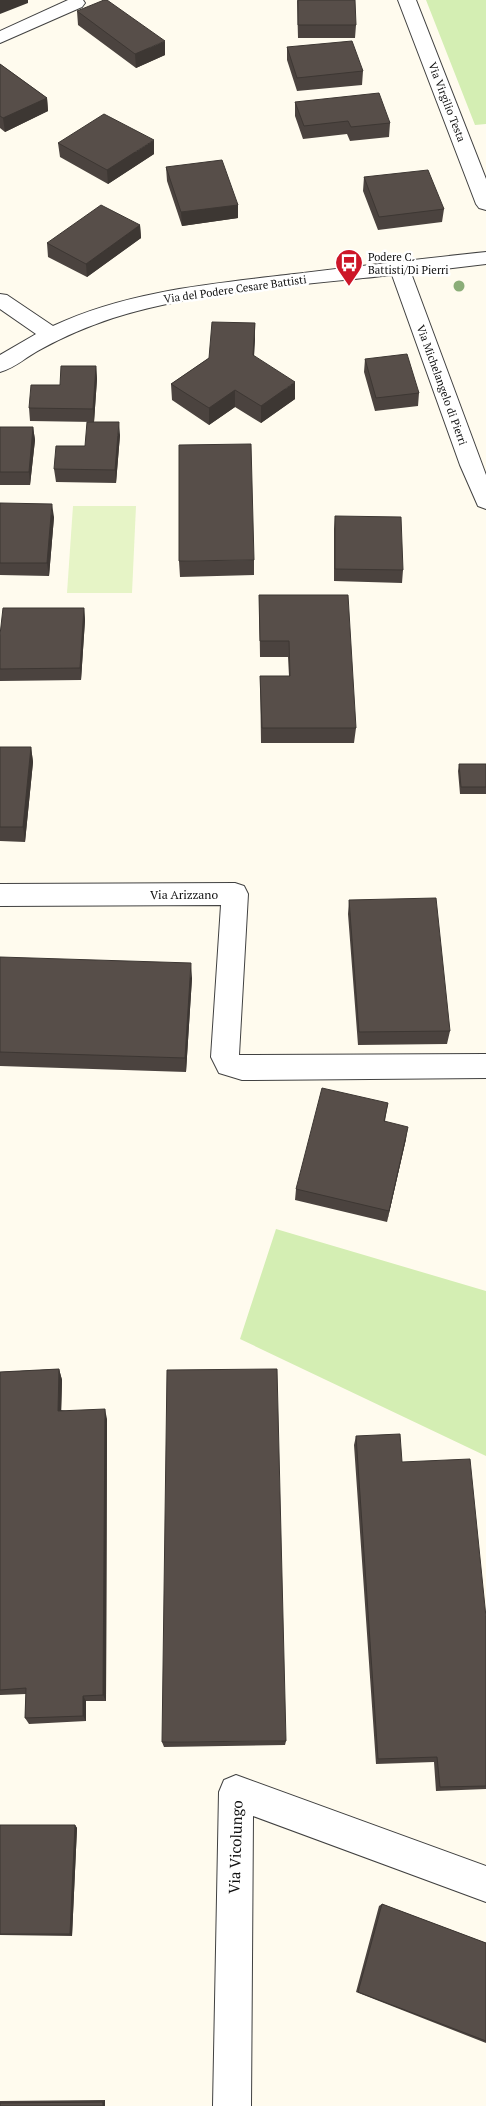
<svg xmlns="http://www.w3.org/2000/svg" width="486" height="2106" font-family="'PT Serif',serif">
<style>
.green{fill:#d4eeb3}
.pitch{fill:#e6f4c6}
.lines{fill:none;stroke-linecap:round;stroke-linejoin:round}
.street-casing{stroke:#414141;stroke-width:2}
.street{fill:#fff;fill-rule:evenodd}
.tree{fill:#8bad78}
.wall{fill:#4b433f}
.shaded-wall{fill:#3d3733}
.building{fill:#574e49;stroke:#3d3733}
.labels{text-anchor:middle;dominant-baseline:central;stroke-width:5;stroke-linejoin:round;paint-order:stroke}
.far-street-label{font-size:11px;fill:#0e0e0e;stroke:#fff}
.far-poi-label{font-size:11px;fill:#0e0e0e;stroke:#fff;text-anchor:start}
.street-label{font-size:12px;fill:#0e0e0e;stroke:#fff}
.near-street-label{font-size:15px;fill:#0e0e0e;stroke:#fff}
</style>
<rect width="100%" height="100%" fill="#fffbee"/>
<path class="green" d="M426,0H486V124L475,125Z
M276,1229L486,1291V1456L240,1339Z"/>
<path class="pitch" d="M73,506H136L132,593H67Z"/>
<g class="lines">
<defs>
<path id="street" d="M68,0H83L85,3L82,7L0,43V31Z
M398,0H416L486,179V210L479,208L476,204Z
M486,252V264L411,273L486,475V509L478,506L460,465L392,275C303,285 198,291 113,318C89,326 65,336 43,348C28,355 16,368 0,372V355L36,334L0,309V294L7,295L53,326C125,292 208,284 286,275C353,267 419,259 486,252Z
M235,883L244,886L248,894L239,1055L486,1054V1078L242,1080L219,1073L211,1057L221,905L0,906V884Z
M236,1775L486,1866V1902L253,1816L251,2106H213L219,1792L224,1780Z"/>
</defs>
<use href="#street" class="street-casing"/>
<use href="#street" class="street"/>
</g>
<circle class="tree" cx="459" cy="286" r="5.5"/>
<path class="wall" d="M297,0L356,25L355,38H298Z
M77,11L165,55L136,68L78,25Z
M287,47L363,71L362,85L297,91L287,60Z
M0,64L47,98L48,111L5,132L0,128Z
M295,102L390,123L389,137L350,141L347,134L303,139L295,116Z
M58,143L154,154L108,184L60,157Z
M166,167L238,205V218L182,226L167,181Z
M364,177L444,209L442,222L378,230L363,191Z
M140,225L141,238L87,277L48,257L47,243Z
M255,323L254,356L295,399L261,423L235,407L209,425L172,400L171,384L209,358Z
M365,359L419,393L418,406L375,411L364,372Z
M96,366L97,379L94,422L30,421L29,408L60,385Z
M0,427H33L35,440L30,485H0Z
M120,435L116,483L56,482L54,469L85,446Z
M0,503L54,517L49,576L0,575Z
M335,516L403,570L402,583L334,581V529Z
M254,560V575L180,577L179,561Z
M259,595L356,728L354,743H261L260,676H289L288,657H260Z
M84,608L85,620L81,680L0,681V635Z
M0,747H31L33,762L25,842L0,841Z
M459,764H486V794H460L458,771Z
M349,900L450,1031L447,1044L358,1045L348,914Z
M0,957L192,978L186,1072L0,1066Z
M388,1103L385,1121L406,1139L387,1222L295,1200L296,1189Z
M59,1369L62,1380L61,1410L107,1419L106,1701H86V1721L29,1724L25,1718L26,1694L0,1695V1372Z
M356,1436L402,1462L486,1617V1789L436,1791L434,1762L376,1764L354,1445Z
M286,1741L285,1745L164,1747L162,1742Z
M0,1825H75L77,1828L72,1936L0,1935Z
M382,1904L486,1943V2043L356,1992L379,1906Z
M105,2100V2106H0V2101Z"/>
<path class="shaded-wall" d="M0,0H28V3L0,14Z
M165,41V55L136,68L135,54Z
M47,98L48,111L5,132L3,118Z
M154,140V154L108,184L107,170Z
M238,205V218L182,226L181,212Z
M140,225L141,238L87,277L86,264Z
M255,323V340L253,372V355Z
M96,366L97,379L94,422L93,409Z
M295,382V399L261,423V406Z
M235,390V407L209,425V408Z
M119,422L120,435L116,483L115,470Z
M33,427L35,440L30,485L29,472Z
M52,504L54,517L49,576L47,563Z
M84,608L85,620L81,680L80,668Z
M31,747L33,762L25,842L23,827Z
M191,963L192,978L186,1072L185,1058Z
M408,1127L406,1139L387,1222L389,1211Z
M59,1369L62,1380L61,1420L58,1411Z
M105,1409L107,1419L106,1701L103,1695Z
M83,1696L86,1701V1721L83,1716Z
M75,1825L77,1828L72,1936L70,1934Z
M105,2100V2106H103V2102Z"/>
<path class="building" d="M104,0H107L165,41L135,54L77,11Z
M298,0H355L356,25H298Z
M352,41L363,71L297,78L287,47Z
M0,64L47,98L3,118L0,116Z
M379,93L390,123L351,127L348,121L304,126L295,102Z
M104,114L154,140L107,170L58,143Z
M222,160L238,205L181,212L166,167Z
M428,170L444,209L379,217L364,177Z
M101,205L140,225L86,264L47,243Z
M212,322L255,323L253,355L295,382L261,406L235,390L209,408L171,384L209,358Z
M407,354L419,393L376,398L365,359Z
M61,366H96L93,409L29,408L31,385H60Z
M87,422H119L115,470L54,469L56,446H85Z
M0,427H33L29,472H0Z
M251,444L254,560L179,561V445Z
M0,503L52,504L47,563H0Z
M335,516L401,517L403,570L335,569Z
M259,595H348L356,728H262L260,676H290L289,641H260Z
M3,608H84L80,668L0,669V635Z
M0,747H31L23,827H0Z
M459,764H486V787H461Z
M436,898L450,1031L359,1032L349,900Z
M0,957L191,963L185,1058L0,1052Z
M322,1088L388,1103L384,1121L408,1127L389,1211L296,1189Z
M59,1369L58,1411L105,1409L103,1695L83,1696V1716L25,1718L26,1688L0,1690V1372Z
M277,1369L286,1741L162,1742L167,1370Z
M400,1434L402,1462L470,1459L486,1617V1786L440,1787L437,1757L378,1759L356,1436Z
M0,1825H75L70,1934H0Z
M382,1904L486,1943V2041L358,1992Z
M103,2102V2106H0V2103Z"/>
<defs>
<symbol id="bus-pin" viewBox="-11 -11 22 30"><path d="M0 17L-7.5 6A9.5 9.5 0 1 1 7.5 6Z" fill="#cd1628" stroke="#fff"/><path d="M-5-6H5V4H4V6H2V4H-2V6H-4V4H-5ZM-3.5-4V0h7V-4ZM-3.5 1.2v1.5H-2V1.2ZM2 1.2v1.5H3.5V1.2Z" fill="#fff"/></symbol>
</defs>
<g fill-rule="evenodd">
<use href="#bus-pin" x="333" y="247" width="32" height="43"/>
</g>
<g class="labels">
<g class="far-street-label">
<text transform="translate(447 102) rotate(69)">Via Virgilio Testa</text>
<text transform="translate(235 289) rotate(-8)">Via del Podere Cesare Battisti</text>
<text transform="translate(442 385) rotate(70)">Via Michelangelo di Pierri</text>
</g>
<g class="far-poi-label">
<text x="368" y="257">Podere C.<tspan x="368" dy="13">Battisti/Di Pierri</tspan></text>
</g>
<g class="street-label">
<text x="184" y="894">Via Arizzano</text>
</g>
<g class="near-street-label">
<text transform="translate(235 1847) rotate(-88)">Via Vicolungo</text>
</g>
</g>
</svg>
